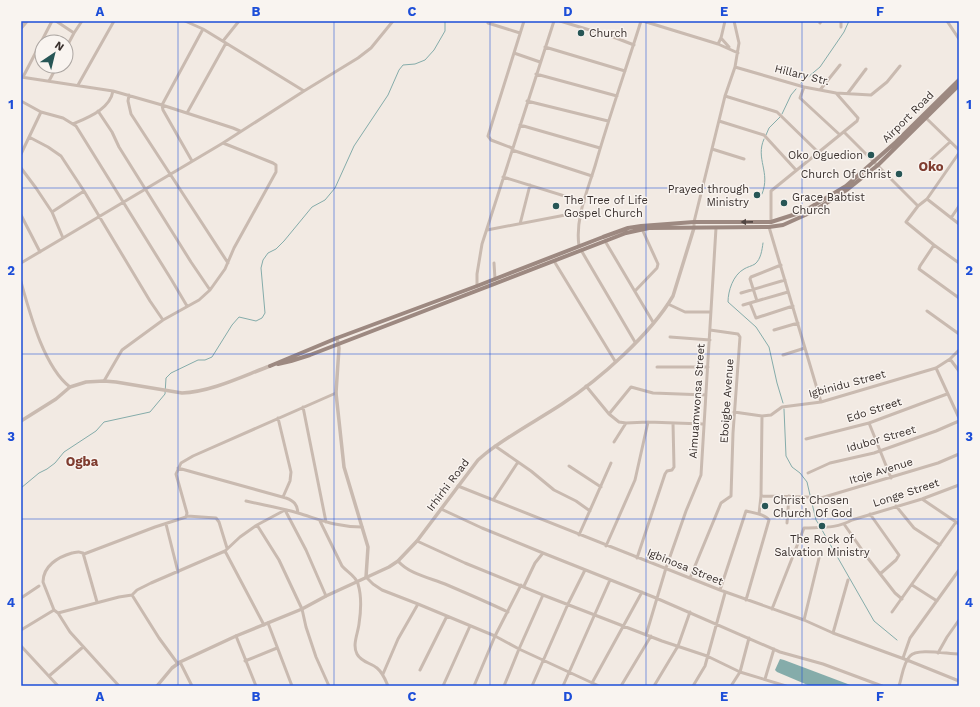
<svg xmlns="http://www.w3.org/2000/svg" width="980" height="707" font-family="'Work Sans',sans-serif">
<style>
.water{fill:#85acaa}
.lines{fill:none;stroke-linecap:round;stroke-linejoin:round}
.stream{stroke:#85acaa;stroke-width:1}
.minor{stroke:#c9bab0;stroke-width:3}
.tertiary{stroke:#c9bab0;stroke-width:3.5}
.secondary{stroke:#9d8981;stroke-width:4}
.oneway{fill:#524642}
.grid{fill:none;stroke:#1d4ed8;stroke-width:1;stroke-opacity:0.55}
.poi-dot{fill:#275656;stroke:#f9f4f0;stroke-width:1.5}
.labels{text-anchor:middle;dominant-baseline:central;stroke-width:3;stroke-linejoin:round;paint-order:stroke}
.poi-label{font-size:11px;fill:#39302d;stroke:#f9f4f0;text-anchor:start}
.street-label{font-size:11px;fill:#39302d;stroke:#f9f4f0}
.quarter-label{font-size:13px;font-weight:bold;fill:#7f3c2f;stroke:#f9f4f0}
.neatline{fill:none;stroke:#1d4ed8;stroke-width:1.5}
.grid-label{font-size:13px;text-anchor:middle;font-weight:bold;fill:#1d4ed8}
</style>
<rect width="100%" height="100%" fill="#f2eae3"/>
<path class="water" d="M780,659L784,660L853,686H810L777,672L775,670Z"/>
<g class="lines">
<path class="stream" d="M801,83L820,67L844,32L849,21
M782,114L791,95L796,89
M766,135L769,128L780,117
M762,194C771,172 755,159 764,139
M763,243C762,250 761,259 755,264C752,266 747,267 744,269C733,275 728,291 728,302L756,327L769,347L777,383L783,403
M784,409L786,456L792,467L800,473L807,482L810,495
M21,488L39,473L47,469L55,463L64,452L96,431L104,422L150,412L165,394L166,378L171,373L198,360H205L212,357L232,325L239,317L256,321L262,318L265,313L261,268L263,260L268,253L276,249L284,241L312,207L325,200L335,188L354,146L388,95L399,70L403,65L415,64L425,60L434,50L445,31V21
M811,499L816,520L820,526
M822,530L874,621L897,640"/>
<path class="minor" d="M56,21L74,33L66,48
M185,21L203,29L304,91
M560,21L616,38L634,45
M643,21L718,44L738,53
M947,21L959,39
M488,23L520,33
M820,23L821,21
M841,27V21
M74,33L82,21
M721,38L729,47
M223,41L239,21
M718,44L721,38L725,21
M545,47L625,71
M514,53L540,62
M735,67L804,87L836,93L858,118L857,121L771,191V222
M536,74L617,96
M21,77L113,91L162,105L233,128L240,131
M23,77L52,21
M49,81L57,66
M78,85L114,21
M804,87L800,98L840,135
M820,90L840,65
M836,93L871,95L887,82L900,66
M848,93L866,69
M129,95L128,101L131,114L228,263
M725,96L777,112L818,152
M21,101L41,112L21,154
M527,101L608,121
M98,111L112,132L119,147L191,262L210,290
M41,112L63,118L76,126L171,279L187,306
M187,113L226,43
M926,118L959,150
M719,121L764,135L796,170
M73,124C89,117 110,109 113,91
M520,125L600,148
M844,132L918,206
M29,137L48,147L61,156L84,191L150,301L163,320
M512,148L491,140L488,136L524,21
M712,149L744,159
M512,150L592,176
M959,153L927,199L918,206L906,222L934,245L959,263
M192,161L163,110L162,105L203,29
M926,164L950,142
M21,168L36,188L52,212L63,238
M503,177L584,202
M927,199L959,224
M52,212L84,191
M21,215L40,252
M951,218L959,206
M520,224L530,185
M769,227L821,402
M694,228V222L725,96L735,67L739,43L734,21
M487,230L581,212
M605,241L653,322
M934,245L920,266L919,269L959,298
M579,246C575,219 587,192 595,166C609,117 626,69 641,21
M581,250L635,342
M554,261L615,361
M21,263L223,143L304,91L358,58L371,48L393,21
M494,263L495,279
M21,282C30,314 44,367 70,387
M477,286V274L482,244L554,21
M635,291L657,268L658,264L642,229
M741,293L785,280
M757,301L750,279L751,277L781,265
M750,303L756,318L793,306
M668,304L685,312H711
M743,305L788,292
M927,311L959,334
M774,330L798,323
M670,337L710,340
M783,355L805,348
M950,359L959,371
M657,367H708
M936,368L959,418
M104,381L122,350L163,320L199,300L210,290L225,269L234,248L276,172V165L273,163L223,143
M586,386L609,414L619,422L626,423L648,422L703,424
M303,407L326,522
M734,412L762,416L771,415L782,407L821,402L936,368L950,359L959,350
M609,414L631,387L653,393L706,395
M278,418L291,472L290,481L283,497
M869,423L891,478
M806,439L869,423L947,394
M614,442L626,423
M495,446L531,471L554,490L576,501L590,511
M569,466L601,487
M178,468L286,498C294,501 297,504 298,513
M808,473L830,463L874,453L936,431L959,421
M458,486L720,590L804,620L833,633L907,660L959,681
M761,496L806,497L821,498L938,463L959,454
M922,499L959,524
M493,500L518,462
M246,501C263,505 281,508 298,513C321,520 336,527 362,527
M896,506L914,528L940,545
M441,509L482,528L543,553L656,598L780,652L823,664L882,686
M759,514L761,496L762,416
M870,514L899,555L896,560L880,574
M187,516L216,518L219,522L227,548
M320,521L342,566C347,572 356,576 358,584C362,597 361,611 359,624C358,633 352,645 357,654C361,662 371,663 377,668C383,673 385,679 388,686
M787,523L789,496
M166,524L178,572
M844,524L867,557L895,593L902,599
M257,525L279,560L302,609L306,627L316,657L329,686
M579,535L611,463
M417,541L465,563L543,595L662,641L707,656L740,672L786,686
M606,546L635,480L648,422
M225,551L264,625
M83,553L97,602
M637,558L665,474L667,471L672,470L674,467L673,423
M398,561C409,574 430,578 445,584C466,593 487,602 508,612
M366,577L373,584L382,590L418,604L495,636L519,649L599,686
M690,578L721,503L731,496L733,433L740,337L738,334L710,330
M912,585L937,601
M524,586L535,563L543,553
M720,590L746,511C754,513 765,514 769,520L746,600
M132,595L159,638L178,664
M21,598L39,586
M772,609L804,528C821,527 836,529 852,520L922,499L959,485
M892,612L956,522
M58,613L119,597L132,595L137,590L151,583L225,551L240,537L257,525L285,510L306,550L326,596
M804,620L819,558
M268,623L292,686
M21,630L54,610
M833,633L848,580
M646,635L666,568L686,511L701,475L716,228
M236,636L256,686
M21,646L58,686
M938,653L947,637L959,620
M903,658L910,638L959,570
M245,661L277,648
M180,662L192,686
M420,670L447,616
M383,674L398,639L418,604
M49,676L83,647
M765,679L774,649
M592,683L642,592
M119,686L70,632L58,613L54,610L43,582C43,566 58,557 72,553C77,552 80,551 84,554L155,527L186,517L187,513L176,474L181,463L193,456L336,393
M443,686L470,626
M474,686L495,636L521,585
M504,686L519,649L543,595
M532,686L568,604L585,570
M563,686L610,580
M621,686L651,636
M654,686L678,646L690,612
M693,686L705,666L725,593
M731,686L740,672L749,638
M899,686C902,677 903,663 910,656C917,648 947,654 959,654"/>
<path class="tertiary" d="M21,28L27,21
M337,338L339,348L336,393L344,467L368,547L366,577
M21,421L56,399L70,387L86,382L104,381L116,382L182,393C211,392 243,376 270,366
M157,686L172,668L180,662L236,636L302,609L326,596L389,567L398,561L417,541L478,460L485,454C509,435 536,421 562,404C600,379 650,335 673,296L694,228"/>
<path class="secondary" d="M278,364L291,361L310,355L626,233L649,228L769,227L783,225L803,216L814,211L848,189L878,165L959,85
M270,366L337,338L477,286L603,237L628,228L641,226L694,222H771L796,214L811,207L846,186L896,142L959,80"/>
</g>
<defs><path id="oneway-solid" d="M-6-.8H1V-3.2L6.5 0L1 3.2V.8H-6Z"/></defs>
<use class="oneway" href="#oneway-solid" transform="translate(747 222) rotate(179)"/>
<path class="grid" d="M178,21V686M334,21V686M490,21V686M646,21V686M802,21V686M21,188H959M21,354H959M21,519H959"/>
<g class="poi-dot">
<circle cx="581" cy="33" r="4"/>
<circle cx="871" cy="155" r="4"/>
<circle cx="899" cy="174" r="4"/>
<circle cx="757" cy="195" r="4"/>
<circle cx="784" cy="203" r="4"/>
<circle cx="556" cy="206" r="4"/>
<circle cx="765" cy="506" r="4"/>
<circle cx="822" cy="526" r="4"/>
</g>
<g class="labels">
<g class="poi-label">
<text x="589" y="33">Church</text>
<text x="863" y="155" text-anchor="end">Oko Oguedion</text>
<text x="891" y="174" text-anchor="end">Church Of Christ</text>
<text x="749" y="189" text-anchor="end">Prayed through<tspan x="749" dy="13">Ministry</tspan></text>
<text x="792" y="197">Grace Babtist<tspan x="792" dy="13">Church</tspan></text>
<text x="564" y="200">The Tree of Life<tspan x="564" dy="13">Gospel Church</tspan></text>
<text x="773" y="500">Christ Chosen<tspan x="773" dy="13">Church Of God</tspan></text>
<text x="822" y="539" text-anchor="middle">The Rock of<tspan x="822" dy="13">Salvation Ministry</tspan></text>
</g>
<g class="street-label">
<text transform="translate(802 75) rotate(14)">Hillary Str.</text>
<text transform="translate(908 117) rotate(-45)">Airport Road</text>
<text transform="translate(847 384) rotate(-15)">Igbinidu Street</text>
<text transform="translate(697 401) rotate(-86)">Aimuamwonsa Street</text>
<text transform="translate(727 401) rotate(-86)">Eboigbe Avenue</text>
<text transform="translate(874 410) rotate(-18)">Edo Street</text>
<text transform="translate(881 439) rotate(-16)">Idubor Street</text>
<text transform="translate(881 471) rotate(-17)">Itoje Avenue</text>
<text transform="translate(448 485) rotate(-53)">Irhirhi Road</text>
<text transform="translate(906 493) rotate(-18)">Longe Street</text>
<text transform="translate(685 567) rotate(22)">Igbinosa Street</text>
</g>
<g class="quarter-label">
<text x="931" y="166">Oko</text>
<text x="82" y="461">Ogba</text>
</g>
</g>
<rect width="980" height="707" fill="none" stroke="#f9f4f0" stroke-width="44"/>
<g transform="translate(54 54) rotate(35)"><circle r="19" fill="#f9f4f0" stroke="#aca6a2"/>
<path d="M0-3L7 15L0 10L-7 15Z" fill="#275656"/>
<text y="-6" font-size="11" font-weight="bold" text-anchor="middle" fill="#39302d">N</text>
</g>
<rect x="22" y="22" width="936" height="663" class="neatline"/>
<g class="grid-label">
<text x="100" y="16">A</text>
<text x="256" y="16">B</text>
<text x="412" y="16">C</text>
<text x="568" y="16">D</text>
<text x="724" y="16">E</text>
<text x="880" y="16">F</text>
<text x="11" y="109">1</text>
<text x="969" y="109">1</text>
<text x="11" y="275">2</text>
<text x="969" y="275">2</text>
<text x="11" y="441">3</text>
<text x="969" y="441">3</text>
<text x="11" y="607">4</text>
<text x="969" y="607">4</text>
<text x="100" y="701">A</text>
<text x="256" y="701">B</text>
<text x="412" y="701">C</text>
<text x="568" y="701">D</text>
<text x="724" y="701">E</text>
<text x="880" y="701">F</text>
</g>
</svg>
